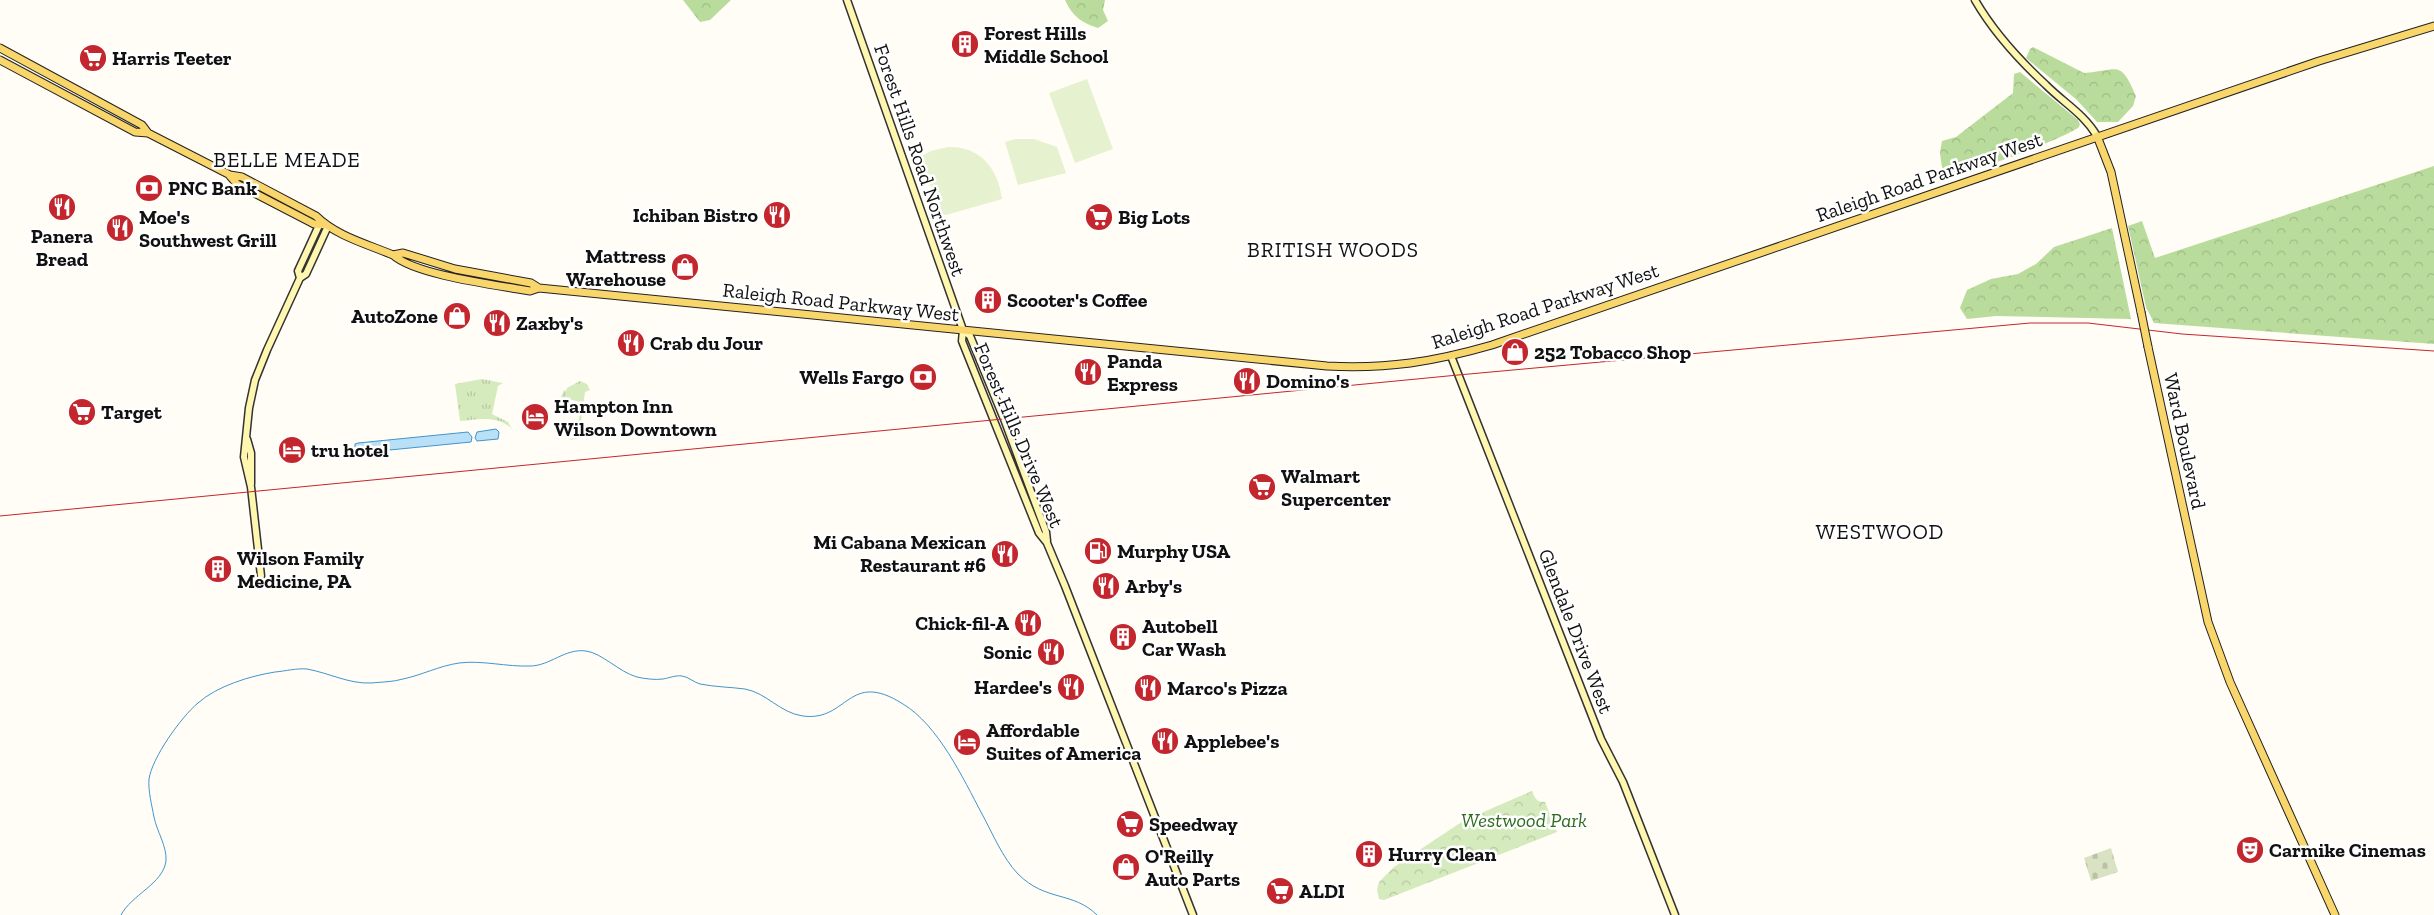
<svg xmlns="http://www.w3.org/2000/svg" width="2434" height="915" font-family="'Zilla Slab',serif">
<style>
.grass{fill:url(#grass-tufts)}
.forest{fill:url(#forest-crowns)}
.cemetery{fill:url(#cemetery-stones)}
.park{fill:url(#park-crowns)}
.pitch{fill:#e6f2cf}
.water{fill:#b9e0f7;stroke:#3f96cf}
.lines{fill:none;stroke-linecap:round;stroke-linejoin:round}
.stream{stroke:#3f96cf;stroke-width:1}
.secondary-casing{stroke:#333;stroke-width:9}
.primary-casing{stroke:#222;stroke-width:9}
.secondary{stroke:#fff6b0;stroke-width:6}
.primary{stroke:#f9d66b;stroke-width:7}
.rail{stroke:#c4262e;stroke-width:1}
.primary-bridge-casing{stroke:#222;stroke-width:9;stroke-linecap:butt}
.primary-bridge{stroke:#f9d66b;stroke-width:7}
.labels{text-anchor:middle;dominant-baseline:central;stroke-width:5;stroke-linejoin:round;paint-order:stroke}
.poi-label{font-size:20px;font-weight:bold;fill:#111;stroke:#fff;text-anchor:start}
.street-label{font-size:20px;fill:#111;stroke:#fff}
.park-label{font-size:20px;font-style:italic;fill:#2f6b1f;stroke:#fff}
.neighbourhood-label{font-size:21px;letter-spacing:1px;fill:#111;stroke:#fff}
</style>
<defs>
<pattern id="grass-tufts" width="24" height="20" patternUnits="userSpaceOnUse" patternTransform="scale(1.25)"><rect width="24" height="20" fill="#d5ebbd"/><path d="M3 7l-1-3M5 7V3M7 7l1-3M15 17l-1-3M17 17v-4M19 17l1-3" fill="none" stroke="#b6c8a1"/></pattern>
<pattern id="forest-crowns" width="20" height="18" patternUnits="userSpaceOnUse" patternTransform="scale(1.25)"><rect width="20" height="18" fill="#b9dc9c"/><path d="M2 6a3 3 0 1 1 6 0M12 15a3 3 0 1 1 6 0" fill="none" stroke="#9ebc85"/></pattern>
<pattern id="cemetery-stones" width="16" height="16" patternUnits="userSpaceOnUse" patternTransform="scale(1.25)"><rect width="16" height="16" fill="#d9e3c4"/><path d="M2 7V4a2 2 0 0 1 4 0v3zM10 15v-3a2 2 0 0 1 4 0v3z" fill="#b9c2a7"/></pattern>
<pattern id="park-crowns" width="20" height="18" patternUnits="userSpaceOnUse" patternTransform="scale(1.25)"><rect width="20" height="18" fill="#d5ebbd"/><path d="M2 6a3 3 0 1 1 6 0M12 15a3 3 0 1 1 6 0" fill="none" stroke="#b6c8a1"/></pattern>
</defs>
<rect width="100%" height="100%" fill="#fffdf5"/>
<path class="grass" d="M482,379L503,383L498,386L492,414L508,422L512,429C498,415 479,419 460,421L455,384Z
M580,381L587,384L590,390L585,392L579,435L577,439L569,440L575,437L581,408L580,402L561,397L564,390L566,391L567,388Z"/>
<path class="forest" d="M683,0H731L710,20L700,22Z
M1065,0H1105L1103,10L1108,21L1098,28C1082,23 1072,16 1065,0Z
M2033,47L2084,73C2119,70 2120,59 2136,96L2133,106L2118,122H2097L2077,100L2026,58L2030,49Z
M2020,72L2078,120L2080,125L2078,128C2059,140 1963,178 1943,175L1940,153L1942,141L1956,137L2013,93L2014,74Z
M2434,166V344L2154,323L2146,307L2128,226L2142,221L2155,258Z
M2112,228L2131,319L1996,316L1967,319L1960,308L1967,290L1991,279L2018,274L2036,264L2054,247Z"/>
<path class="cemetery" d="M2111,848L2118,872L2091,881L2084,858Z"/>
<path class="park" d="M1532,791C1535,799 1537,802 1545,802L1557,832L1384,900L1379,899L1377,890L1379,882L1394,867L1463,821Z"/>
<path class="pitch" d="M1087,79L1113,149L1075,163L1049,93Z
M1016,139H1034L1057,147L1066,173L1018,185L1005,142Z
M948,147C980,146 998,168 1002,199L946,215L941,214L920,157L931,151Z"/>
<path class="water" d="M496,429L499,432L498,439L477,441L475,438L477,432Z
M468,432L472,437L471,442L359,453L355,450V444L358,443Z"/>
<g class="lines">
<path class="stream" d="M121,915C131,895 163,884 166,861C167,846 157,832 154,817C152,806 148,791 149,779C152,758 181,717 198,703C217,686 250,676 275,672C286,671 297,668 307,669C329,673 349,684 371,683C381,682 393,682 403,679C422,675 439,666 459,663C482,660 507,667 530,666C550,666 565,648 586,651C602,653 619,672 637,677C646,679 655,680 663,679C669,678 676,675 682,676C689,677 693,682 700,684C715,687 730,687 745,689C767,693 780,713 803,716C848,722 848,669 903,704C938,725 963,778 982,814C993,834 1002,857 1018,874C1046,902 1073,891 1097,915"/>
<defs>
<path id="secondary" d="M847,0L963,330L962,341L1039,533L1047,543L1065,586L1193,915
M1975,0C1994,33 2018,59 2046,85C2064,103 2084,114 2097,136
M300,278L298,271L321,221
M963,330L970,336L1004,419L1046,532L1047,541
M1451,356L1601,739L1623,782L1675,915
M247,439L251,453V484
M261,576L251,487L244,457L249,408L255,380L267,350L300,278L306,274L328,226"/>
<path id="primary" d="M0,48L142,125L148,133L230,175L242,177L316,216C336,236 367,244 393,255L403,253L455,269L531,283L539,288L1327,366C1388,369 1433,362 1492,345L2319,61L2434,26
M0,60L135,132L148,133
M2097,136L2111,172L2141,312
M230,176L237,184L314,224L326,225
M393,255C414,274 488,284 518,289L530,291L539,288
M2148,347L2208,622L2230,682L2335,915"/>
</defs>
<use href="#secondary" class="secondary-casing"/>
<use href="#primary" class="primary-casing"/>
<use href="#secondary" class="secondary"/>
<use href="#primary" class="primary"/>
<path class="rail" d="M0,516L1458,375L2030,323H2088L2182,334L2434,351"/>
<defs>
<path id="primary-bridge" d="M2141,312L2148,347"/>
</defs>
<use href="#primary-bridge" class="primary-bridge-casing"/>
<use href="#primary-bridge" class="primary-bridge"/>
</g>
<defs>
<symbol id="building-disc" viewBox="-11 -11 22 22"><circle r="9.5" fill="#c4262e" stroke="#fff"/><path d="M-4-6H4V6H1V3H-1V6H-4ZM-2.5-4.3h1.7v1.8h-1.7ZM.8-4.3h1.7v1.8H.8ZM-2.5-1h1.7V.8h-1.7ZM.8-1h1.7V.8H.8Z" fill="#fff"/></symbol>
<symbol id="supermarket-disc" viewBox="-11 -11 22 22"><circle r="9.5" fill="#c4262e" stroke="#fff"/><path d="M-6-5.5h2.5l.6 2H6L4.5 2H-2.5L-4.4-4H-6ZM-1.5 3.2a1.3 1.3 0 1 0 .1 0ZM3 3.2a1.3 1.3 0 1 0 .1 0Z" fill="#fff"/></symbol>
<symbol id="bank-disc" viewBox="-11 -11 22 22"><circle r="9.5" fill="#c4262e" stroke="#fff"/><path d="M-6-4H6V4H-6ZM0-2.3a2.3 2.3 0 1 0 0 4.6a2.3 2.3 0 1 0 0-4.6Z" fill="#fff"/></symbol>
<symbol id="restaurant-disc" viewBox="-11 -11 22 22"><circle r="9.5" fill="#c4262e" stroke="#fff"/><path d="M-5-6h1v4h1v-4h1v4h1v-4h1v5L-1.5 .5V6h-2V.5L-5-1ZM5-6V6H3V1.5H1.5Q1.5-4 5-6Z" fill="#fff"/></symbol>
<symbol id="shop-disc" viewBox="-11 -11 22 22"><circle r="9.5" fill="#c4262e" stroke="#fff"/><path d="M-5-2.5h2.3a2.7 3.5 0 0 1 5.4 0H5L5.5 6h-11ZM-1.5-2.5h3a1.5 2.3 0 0 0-3 0Z" fill="#fff"/></symbol>
<symbol id="hotel-disc" viewBox="-11 -11 22 22"><circle r="9.5" fill="#c4262e" stroke="#fff"/><path d="M-6-4.5h1.5V1H6V5H4.5V3h-9V5H-6ZM-4 0a1.8 1.8 0 1 1 3.6 0ZM.5 0V-2.5h3Q6-2.5 6 0Z" fill="#fff"/></symbol>
<symbol id="fuel-disc" viewBox="-11 -11 22 22"><circle r="9.5" fill="#c4262e" stroke="#fff"/><path d="M-5.5-6h7V0h2V4h1.3V-2.5L3-4.5l.8-.8L6-3V5H2.5V1h-1V6h-7ZM-4.2-4.7v3.2H.2V-4.7Z" fill="#fff"/></symbol>
<symbol id="theatre-disc" viewBox="-11 -11 22 22"><circle r="9.5" fill="#c4262e" stroke="#fff"/><path d="M-5-5.5Q0-4 5-5.5V0Q5 5 0 6Q-5 5-5 0ZM-3.3-2.5H-1v1.5H-3.3ZM1-2.5H3.3v1.5H1ZM-2.8 1Q0 5.5 2.8 1Z" fill="#fff"/></symbol>
</defs>
<g fill-rule="evenodd">
<use href="#building-disc" x="949" y="28" width="32" height="32"/>
<use href="#supermarket-disc" x="77" y="42" width="32" height="32"/>
<use href="#bank-disc" x="133" y="172" width="32" height="32"/>
<use href="#restaurant-disc" x="46" y="191" width="32" height="32"/>
<use href="#restaurant-disc" x="761" y="199" width="32" height="32"/>
<use href="#supermarket-disc" x="1083" y="201" width="32" height="32"/>
<use href="#restaurant-disc" x="104" y="212" width="32" height="32"/>
<use href="#shop-disc" x="669" y="251" width="32" height="32"/>
<use href="#building-disc" x="972" y="284" width="32" height="32"/>
<use href="#shop-disc" x="441" y="300" width="32" height="32"/>
<use href="#restaurant-disc" x="481" y="307" width="32" height="32"/>
<use href="#restaurant-disc" x="615" y="327" width="32" height="32"/>
<use href="#shop-disc" x="1499" y="336" width="32" height="32"/>
<use href="#restaurant-disc" x="1072" y="356" width="32" height="32"/>
<use href="#bank-disc" x="907" y="361" width="32" height="32"/>
<use href="#restaurant-disc" x="1231" y="365" width="32" height="32"/>
<use href="#supermarket-disc" x="66" y="396" width="32" height="32"/>
<use href="#hotel-disc" x="519" y="401" width="32" height="32"/>
<use href="#hotel-disc" x="276" y="434" width="32" height="32"/>
<use href="#supermarket-disc" x="1246" y="471" width="32" height="32"/>
<use href="#fuel-disc" x="1082" y="535" width="32" height="32"/>
<use href="#restaurant-disc" x="989" y="538" width="32" height="32"/>
<use href="#building-disc" x="202" y="553" width="32" height="32"/>
<use href="#restaurant-disc" x="1090" y="570" width="32" height="32"/>
<use href="#restaurant-disc" x="1012" y="607" width="32" height="32"/>
<use href="#building-disc" x="1107" y="621" width="32" height="32"/>
<use href="#restaurant-disc" x="1035" y="636" width="32" height="32"/>
<use href="#restaurant-disc" x="1055" y="671" width="32" height="32"/>
<use href="#restaurant-disc" x="1132" y="672" width="32" height="32"/>
<use href="#restaurant-disc" x="1149" y="725" width="32" height="32"/>
<use href="#hotel-disc" x="951" y="726" width="32" height="32"/>
<use href="#supermarket-disc" x="1114" y="808" width="32" height="32"/>
<use href="#theatre-disc" x="2234" y="834" width="32" height="32"/>
<use href="#building-disc" x="1353" y="838" width="32" height="32"/>
<use href="#shop-disc" x="1110" y="851" width="32" height="32"/>
<use href="#supermarket-disc" x="1264" y="875" width="32" height="32"/>
</g>
<g class="labels">
<g class="poi-label">
<text x="984" y="33">Forest Hills<tspan x="984" dy="23">Middle School</tspan></text>
<text x="112" y="58">Harris Teeter</text>
<text x="168" y="188">PNC Bank</text>
<text x="758" y="215" text-anchor="end">Ichiban Bistro</text>
<text x="139" y="217">Moe's<tspan x="139" dy="23">Southwest Grill</tspan></text>
<text x="1118" y="217">Big Lots</text>
<text x="62" y="236" text-anchor="middle">Panera<tspan x="62" dy="23">Bread</tspan></text>
<text x="666" y="256" text-anchor="end">Mattress<tspan x="666" dy="23">Warehouse</tspan></text>
<text x="1007" y="300">Scooter's Coffee</text>
<text x="438" y="316" text-anchor="end">AutoZone</text>
<text x="516" y="323">Zaxby's</text>
<text x="650" y="343">Crab du Jour</text>
<text x="1534" y="352">252 Tobacco Shop</text>
<text x="1107" y="361">Panda<tspan x="1107" dy="23">Express</tspan></text>
<text x="904" y="377" text-anchor="end">Wells Fargo</text>
<text x="1266" y="381">Domino's</text>
<text x="554" y="406">Hampton Inn<tspan x="554" dy="23">Wilson Downtown</tspan></text>
<text x="101" y="412">Target</text>
<text x="311" y="450">tru hotel</text>
<text x="1281" y="476">Walmart<tspan x="1281" dy="23">Supercenter</tspan></text>
<text x="986" y="542" text-anchor="end">Mi Cabana Mexican<tspan x="986" dy="23">Restaurant #6</tspan></text>
<text x="1117" y="551">Murphy USA</text>
<text x="237" y="558">Wilson Family<tspan x="237" dy="23">Medicine, PA</tspan></text>
<text x="1125" y="586">Arby's</text>
<text x="1009" y="623" text-anchor="end">Chick-fil-A</text>
<text x="1142" y="626">Autobell<tspan x="1142" dy="23">Car Wash</tspan></text>
<text x="1032" y="652" text-anchor="end">Sonic</text>
<text x="1052" y="687" text-anchor="end">Hardee's</text>
<text x="1167" y="688">Marco's Pizza</text>
<text x="986" y="730">Affordable<tspan x="986" dy="23">Suites of America</tspan></text>
<text x="1184" y="741">Applebee's</text>
<text x="1149" y="824">Speedway</text>
<text x="2269" y="850">Carmike Cinemas</text>
<text x="1388" y="854">Hurry Clean</text>
<text x="1145" y="856">O'Reilly<tspan x="1145" dy="23">Auto Parts</tspan></text>
<text x="1299" y="891">ALDI</text>
</g>
<g class="street-label">
<text transform="translate(920 160) rotate(71)">Forest Hills Road Northwest</text>
<text transform="translate(1929 177) rotate(-19)">Raleigh Road Parkway West</text>
<text transform="translate(841 302) rotate(6)">Raleigh Road Parkway West</text>
<text transform="translate(1545 306) rotate(-18)">Raleigh Road Parkway West</text>
<text transform="translate(1019 435) rotate(67)">Forest Hills Drive West</text>
<text transform="translate(2185 441) rotate(78)">Ward Boulevard</text>
<text transform="translate(1576 631) rotate(69)">Glendale Drive West</text>
</g>
<g class="park-label">
<text x="1524" y="820">Westwood Park</text>
</g>
<g class="neighbourhood-label">
<text x="287" y="159">BELLE MEADE</text>
<text x="1333" y="249">BRITISH WOODS</text>
<text x="1880" y="531">WESTWOOD</text>
</g>
</g>
</svg>
